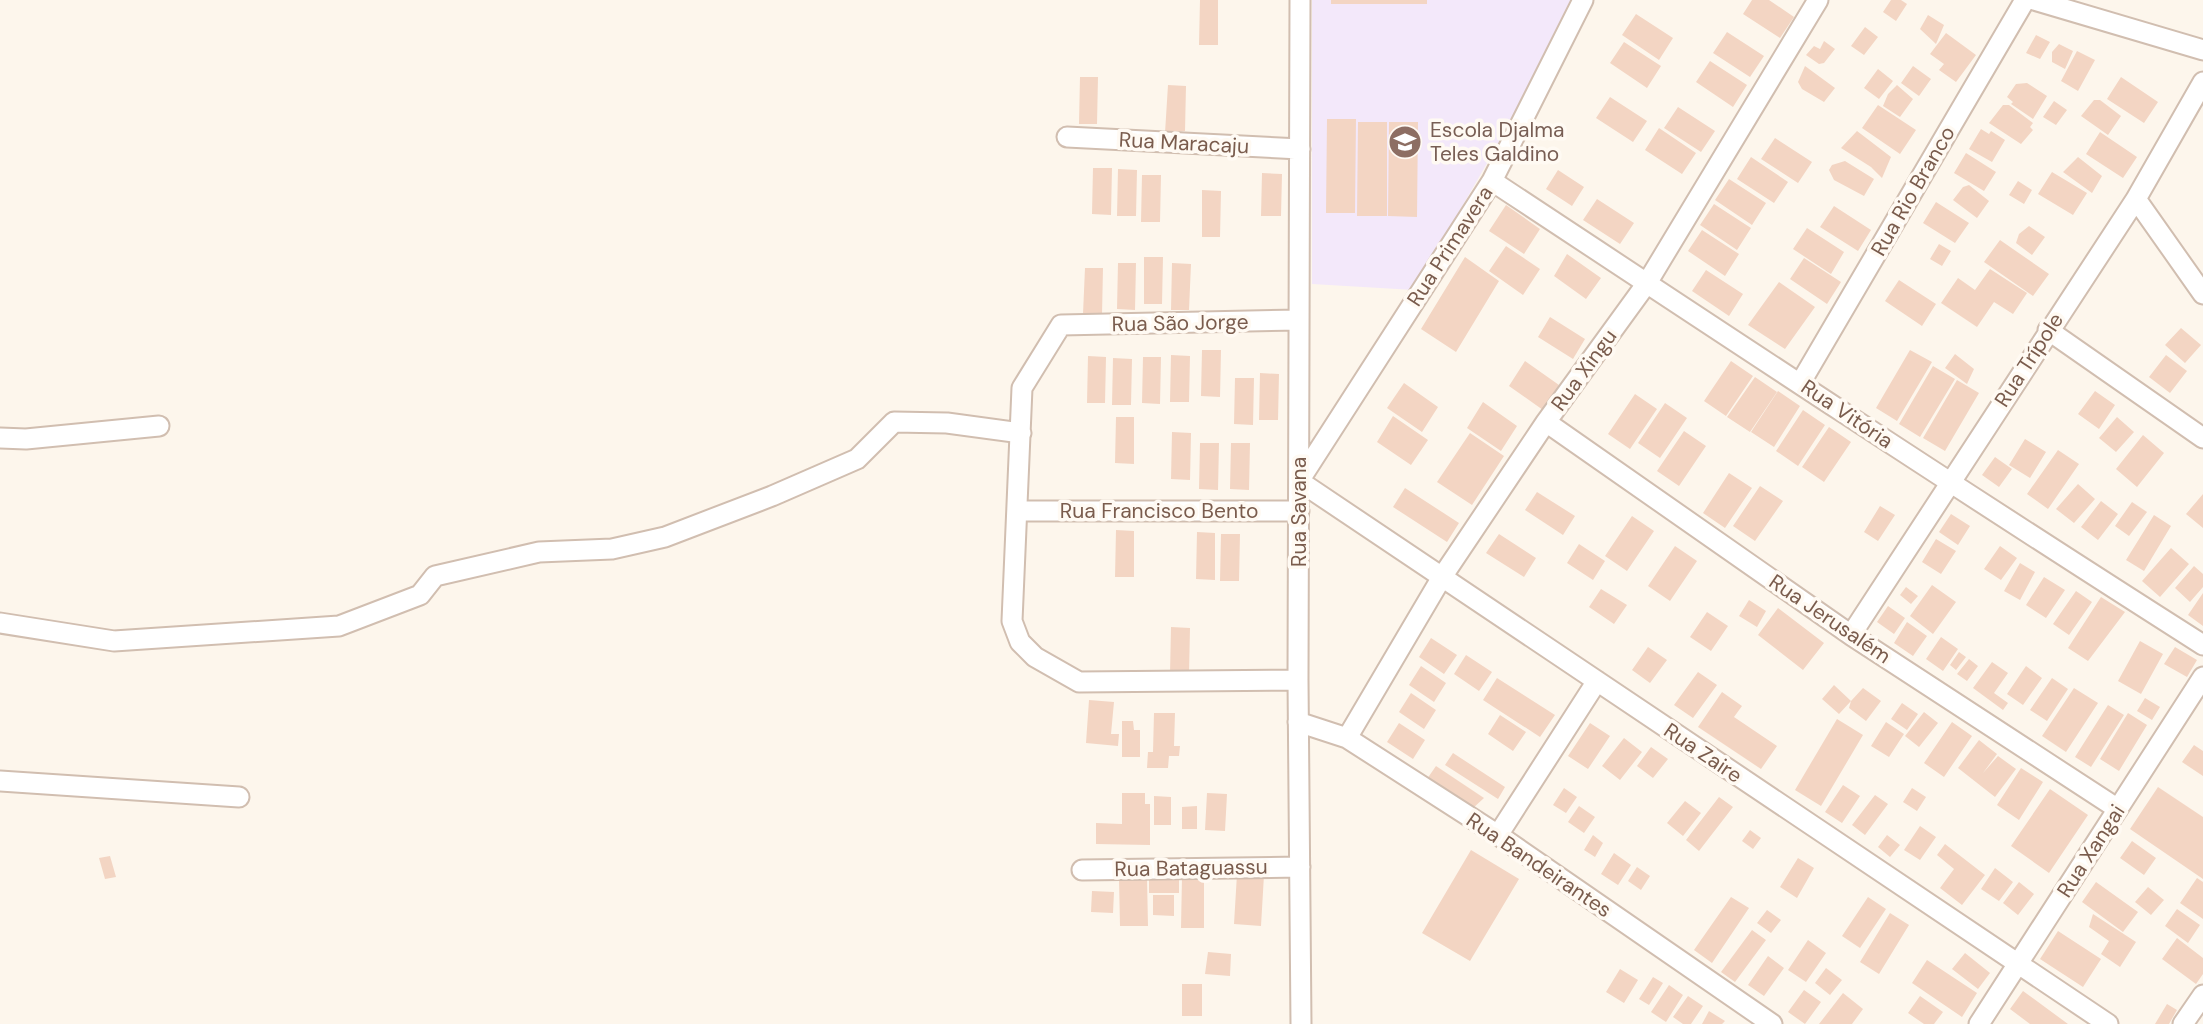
<svg xmlns="http://www.w3.org/2000/svg" width="2203" height="1024" font-family="'DM Sans',sans-serif">
<style>
.education{fill:#f3e8fa}
.building{fill:#f3d5c3}
.lines{fill:none;stroke-linecap:round;stroke-linejoin:round}
.minor-casing{stroke:#d1beb0;stroke-width:23}
.minor{stroke:#fff;stroke-width:19}
.labels{text-anchor:middle;dominant-baseline:central;stroke-width:7;stroke-linejoin:round;paint-order:stroke}
.education-label{font-size:21px;fill:#785e54;stroke:#fffaf3;text-anchor:start}
.street-label{font-size:21px;fill:#7a5c4d;stroke:#fffaf3}
</style>
<rect width="100%" height="100%" fill="#fdf6ec"/>
<path class="education" d="M1312,0H1581L1414,290L1312,284Z"/>
<path class="building" d="M1200,0H1218V45H1199Z
M1331,0H1427V4H1331Z
M1752,0H1769L1794,17L1780,38L1743,14Z
M1891,0H1901L1907,4L1896,21L1883,12Z
M1636,14L1673,38L1659,60L1622,35Z
M1928,15L1944,25L1936,44L1920,29Z
M1865,27L1878,37L1864,55L1851,46Z
M1727,32L1764,56L1750,77L1713,53Z
M1946,33L1976,55L1956,82L1939,70L1944,64L1930,54Z
M2036,35L2050,42L2040,59L2026,53Z
M1824,41L1835,49L1824,63L1819,64L1806,55L1814,46L1820,49Z
M1624,42L1661,66L1647,88L1610,63Z
M2059,44L2073,51L2065,69L2052,62V52Z
M2077,51L2095,60L2078,91L2061,81Z
M1710,61L1747,85L1733,107L1696,82Z
M1805,66L1835,88L1824,102L1802,89L1798,82Z
M1913,66L1931,79L1919,96L1901,83Z
M1878,69L1893,81L1879,99L1864,88Z
M1080,77H1098L1097,124H1079Z
M2121,77L2158,102L2144,123L2107,99Z
M2027,83L2047,96L2033,119L2011,104L2013,102L2007,97L2016,84Z
M1168,85L1186,86L1185,131L1165,133Z
M1897,85L1913,99L1900,117L1883,106L1888,94Z
M1610,97L1647,121L1633,142L1596,118Z
M2094,100H2100L2121,116L2108,135L2081,116Z
M2054,101L2067,110L2056,125L2043,117Z
M1878,105L1916,130L1900,154L1862,128Z
M2003,105H2009L2033,123L2030,127L2033,130L2021,144L1989,123Z
M1678,107L1715,131L1701,152L1664,128Z
M1327,119H1356L1355,213H1326Z
M1358,122H1387V216H1357Z
M1389,122H1418L1417,217L1388,216Z
M1659,128L1696,153L1682,174L1645,150Z
M1981,129L1989,134L1991,131L2005,140L1992,162L1969,149Z
M1857,131L1891,157L1882,178L1871,167L1841,148Z
M2100,132L2137,157L2123,178L2086,154Z
M1775,138L1812,162L1798,183L1761,159Z
M1966,153L1996,172L1984,191L1954,173Z
M1751,157L1788,182L1774,203L1737,179Z
M2078,157L2102,176L2092,193L2063,172Z
M1845,161L1874,179L1864,196L1834,180L1829,170L1832,165Z
M1093,168H1112L1111,215L1092,214Z
M1118,169L1137,170L1136,216H1117Z
M1558,170L1584,187L1572,206L1546,189Z
M2052,172L2087,193L2073,215L2038,194Z
M1262,173L1282,174L1281,216H1261Z
M1142,175H1161L1160,222H1141Z
M1729,179L1766,203L1752,225L1715,200Z
M2018,181L2032,190L2024,204L2009,195Z
M1969,185L1989,201L1977,218L1953,200L1963,187Z
M1202,190L1221,191L1220,237H1202Z
M1597,199L1634,223L1620,244L1583,220Z
M1936,202L1969,223L1955,243L1923,223Z
M1714,204L1751,228L1737,250L1700,225Z
M1506,205L1540,229L1524,254L1489,231Z
M1834,206L1871,230L1858,251L1820,227Z
M2029,226L2045,237L2032,255L2016,243L2019,234Z
M1807,228L1844,252L1831,274L1793,249Z
M1702,230L1739,254L1725,276L1688,251Z
M2000,240L2049,274L2033,296L1984,262Z
M1939,244L1951,251L1942,266L1930,259Z
M1506,246L1540,269L1523,295L1489,271Z
M1567,254L1601,278L1586,299L1554,276Z
M1144,257H1163L1162,304H1144Z
M1465,257L1499,281L1456,352L1421,329Z
M1804,258L1841,282L1827,304L1790,279Z
M1118,263H1136L1135,310L1117,309Z
M1172,263L1191,264L1189,310H1171Z
M1085,268H1103L1102,315L1083,314Z
M1990,269L2027,293L2013,314L1994,302L1977,327L1941,303L1958,278L1975,290Z
M1706,270L1743,294L1729,316L1692,291Z
M1899,280L1936,304L1922,326L1885,301Z
M1779,282L1815,307L1785,349L1748,325Z
M1550,317L1585,339L1573,359L1538,337Z
M2181,328L2201,345L2185,363L2165,345Z
M1202,350H1221L1220,397L1201,396Z
M1910,350L1932,362L1897,421L1876,408Z
M1955,354L1974,369L1967,384L1945,368Z
M1171,355L1190,356L1189,402H1170Z
M2166,355L2187,371L2170,393L2149,377Z
M1088,356L1106,357L1105,403H1087Z
M1143,357H1161L1160,404L1142,403Z
M1113,358L1132,359L1131,405H1112Z
M1525,361L1559,385L1543,410L1509,386Z
M1731,361L1753,376L1726,416L1704,401Z
M1933,366L1955,379L1920,437L1899,424Z
M1260,373L1279,374L1278,420H1259Z
M1755,377L1777,392L1750,432L1727,417Z
M1235,378H1254L1253,425L1234,424Z
M1957,380L1979,393L1945,451L1923,438Z
M1404,383L1438,407L1422,432L1387,408Z
M1778,391L1800,406L1774,447L1751,432Z
M2095,391L2115,405L2099,429L2078,414Z
M1635,394L1657,409L1630,449L1608,434Z
M1483,402L1517,426L1501,451L1467,428Z
M1665,403L1687,418L1660,458L1638,443Z
M1803,410L1825,425L1798,466L1776,451Z
M1393,416L1428,440L1411,465L1377,442Z
M1116,417H1134V464L1115,463Z
M2117,417L2134,432L2116,452L2099,438Z
M1829,427L1851,442L1824,482L1802,467Z
M1684,431L1706,446L1679,486L1657,471Z
M1172,432L1191,433L1190,480L1171,479Z
M1470,433L1504,456L1472,505L1437,482Z
M2143,435L2164,453L2137,487L2116,469Z
M2025,439L2046,452L2030,478L2009,465Z
M1200,443H1219L1218,490L1199,489Z
M1231,443H1250L1249,490L1230,489Z
M2058,450L2079,464L2048,509L2027,494Z
M1995,457L2012,469L1999,487L1982,475Z
M1729,473L1752,488L1725,528L1703,513Z
M2078,484L2095,499L2074,523L2056,509Z
M1760,486L1783,501L1755,541L1733,526Z
M1405,488L1459,523L1447,542L1393,507Z
M1537,492L1575,516L1563,535L1525,510Z
M2203,494V528L2186,514Z
M2101,501L2118,514L2098,540L2081,527Z
M2132,502L2147,512L2129,536L2115,526Z
M1880,506L1895,515L1878,541L1864,532Z
M1951,514L1970,526L1958,545L1939,532Z
M2154,515L2171,526L2144,571L2126,560Z
M1632,516L1654,531L1627,571L1605,556Z
M1116,530L1134,531V577H1115Z
M1197,532L1215,533V580L1196,579Z
M1221,534H1240L1239,581H1220Z
M1499,534L1536,558L1524,577L1486,553Z
M1936,539L1956,551L1941,574L1922,562Z
M1579,544L1605,561L1593,580L1567,563Z
M1675,546L1697,561L1670,601L1648,586Z
M2000,546L2017,558L2001,580L1984,569Z
M2171,548L2189,564L2160,597L2142,581Z
M2020,563L2035,572L2020,600L2004,591Z
M2194,566L2203,574V587L2190,602L2175,588Z
M2044,577L2065,590L2046,618L2026,605Z
M1932,585L1956,602L1933,634L1910,616Z
M1906,587L1918,596L1911,604L1900,595Z
M1601,589L1627,605L1614,624L1589,607Z
M2076,591L2092,602L2069,635L2053,624Z
M2203,593V626L2188,615Z
M2101,597L2125,612L2088,661L2068,648Z
M1749,600L1766,611L1757,627L1739,616Z
M1888,606L1905,618L1894,634L1877,622Z
M1778,608L1824,643L1803,670L1758,635Z
M1707,612L1728,626L1711,651L1690,637Z
M1907,622L1927,636L1913,656L1894,643Z
M1171,627L1190,628L1189,674H1170Z
M1941,637L1958,649L1943,671L1926,659Z
M1431,638L1457,655L1444,674L1419,657Z
M2140,641L2163,654L2141,694L2118,681Z
M1648,647L1667,660L1650,683L1632,670Z
M2175,647L2197,660L2187,677L2164,664Z
M1959,652L1966,657L1956,670L1950,665Z
M1466,655L1492,672L1479,691L1454,674Z
M1969,659L1978,666L1967,681L1957,674Z
M1992,662L2008,673L1994,693L2008,703L2003,710L1973,688Z
M1421,666L1446,683L1434,702L1409,685Z
M2026,666L2042,678L2023,705L2007,694Z
M1698,672L1717,685L1693,718L1674,705Z
M1497,678L1555,715L1540,737L1483,700Z
M2052,678L2068,689L2047,721L2030,710Z
M1834,685L1851,701L1863,688L1881,701L1866,721L1849,708L1851,701L1839,714L1822,699Z
M2074,688L2098,703L2066,752L2042,736Z
M1722,692L1742,706L1734,717L1777,746L1761,769L1698,727Z
M1411,693L1436,710L1424,729L1399,712Z
M2145,698L2160,707L2152,720L2137,711Z
M1089,700L1114,702L1111,734H1119L1118,746L1086,743Z
M1902,703L1918,714L1907,730L1891,719Z
M2108,705L2124,715L2091,767L2075,757Z
M1924,712L1938,723L1919,747L1905,736Z
M1154,713H1175L1174,746H1180L1179,756H1169L1168,768H1147L1148,752H1153Z
M2128,713L2147,725L2119,771L2100,759Z
M1500,715L1526,732L1513,751L1488,734Z
M1837,719L1863,735L1821,806L1795,790Z
M1122,721H1133L1134,730H1140V757H1122Z
M1886,722L1904,734L1889,757L1871,746Z
M1952,722L1972,736L1944,777L1924,763Z
M1399,723L1425,740L1413,759L1387,742Z
M1590,723L1610,736L1588,769L1568,756Z
M1624,738L1642,752L1620,780L1602,766Z
M1979,740L1997,754L1983,773L1998,756L2016,769L1995,797L1958,768Z
M2194,745L2203,751V776L2182,762Z
M1651,747L1668,759L1653,778L1637,766Z
M1453,753L1505,787L1498,799L1445,765Z
M1436,766L1484,798L1472,809L1427,779Z
M2021,768L2043,782L2019,820L1997,805Z
M1843,785L1860,796L1842,823L1825,812Z
M2158,787L2203,817V879L2130,829Z
M1564,788L1577,797L1566,813L1553,805Z
M1912,788L1926,797L1917,811L1903,802Z
M2050,789L2088,815L2049,873L2011,846Z
M1122,793H1145V804H1150V845L1096,844V823L1122,824Z
M1207,793L1227,794L1225,831L1205,830Z
M1875,795L1888,804L1865,835L1852,825Z
M1154,796L1171,797V825H1154Z
M1719,797L1733,807L1699,851L1686,840Z
M1685,801L1701,813L1683,836L1667,823Z
M1197,806V829H1182V807Z
M1579,806L1595,817L1584,833L1568,822Z
M1920,826L1936,837L1920,860L1904,850Z
M1750,830L1761,838L1753,849L1742,841Z
M1593,835L1603,843L1595,857L1584,850Z
M1887,835L1900,845L1890,857L1878,847Z
M2132,841L2156,858L2144,875L2120,858Z
M1945,844L1985,875L1962,905L1940,888L1954,869L1937,855Z
M1471,850L1519,879L1470,961L1422,933Z
M1614,853L1631,865L1618,885L1601,874Z
M110,856L116,877L105,879L99,858Z
M1798,858L1814,868L1797,898L1780,887Z
M1637,867L1650,876L1641,890L1628,881Z
M1995,868L2013,882L1999,901L1981,889Z
M1237,874L1264,875L1261,926L1234,924Z
M1149,876L1179,877V893H1149Z
M1182,877H1204V928H1181Z
M1119,878H1147L1148,926H1120Z
M2197,878L2203,882V919L2180,903Z
M2019,882L2034,894L2018,915L2003,903Z
M2096,882L2138,912L2123,932L2082,902Z
M2148,887L2164,900L2151,915L2135,902Z
M1092,891L1114,892L1113,913L1091,912Z
M1153,895H1174V916L1153,915Z
M1731,897L1749,908L1712,963L1694,950Z
M1868,897L1886,909L1860,948L1842,936Z
M2177,909L2200,925L2188,943L2165,926Z
M1767,910L1781,920L1771,933L1757,923Z
M1890,913L1909,925L1879,974L1860,962Z
M2093,914L2136,942L2120,967L2101,954L2109,941L2089,927Z
M1752,930L1766,940L1735,982L1721,972Z
M2058,931L2101,959L2083,987L2040,959Z
M2177,938L2203,958V974L2196,984L2162,959Z
M1808,940L1826,953L1806,982L1788,970Z
M1208,952L1231,954L1230,976L1205,974Z
M1965,953L1990,973L1978,989L1952,969Z
M1768,956L1784,968L1764,996L1748,985Z
M1927,960L1977,993L1962,1017L1912,983Z
M1826,968L1842,980L1830,995L1815,983Z
M1620,969L1638,980L1624,1003L1606,992Z
M1653,977L1663,983L1649,1005L1639,999Z
M1182,984H1202V1016H1182Z
M1669,985L1683,995L1666,1022L1651,1012Z
M1804,990L1821,1002L1805,1024L1788,1012Z
M2023,991L2068,1024H2030L2010,1009Z
M1843,993L1863,1009L1852,1024H1819Z
M1688,996L1703,1006L1691,1024H1683L1673,1017Z
M1920,996L1943,1012L1934,1024H1924L1908,1013Z
M2167,1004L2177,1010L2169,1024H2155Z
M1709,1011L1725,1021L1722,1024H1702Z"/>
<g class="lines">
<defs>
<path id="minor" d="M1300,0L1298,680L1301,1024
M1583,0L1492,181L1299,481L2108,1024
M2034,0L2203,50
M1067,137L1300,149
M1492,181C1728,337 1964,493 2203,645
M2136,199L2203,294
M2048,330L2203,438
M1801,382L2025,0
M1546,422L1851,635L2118,809
M0,438L26,439L159,426
M1018,511H1299
M0,623L114,641L339,626L420,595L435,576L539,552L612,549L665,537L772,496L857,459L894,422L947,423L1021,433
M1851,635L2136,199L2203,82
M1298,680L1079,682L1035,657L1020,642L1012,621L1022,388L1061,325L1299,320
M1298,722L1347,738L1498,835L1772,1024
M1347,738L1442,577L1546,422L1647,283L1818,0
M0,781L239,797
M1498,835L1597,681
M1082,870L1300,867
M1979,1024L2203,677
M2183,1024L2203,995"/>
</defs>
<use href="#minor" class="minor-casing"/>
<use href="#minor" class="minor"/>
</g>
<defs>
<symbol id="school-disc" viewBox="-11 -11 22 22"><circle r="9.5" fill="#8d6e63" stroke="#fffaf3"/><path d="M0-5L7-2L0 1L-7-2ZM-4 1L0 2.5L4 1V4Q0 6-4 4Z" fill="#fff"/></symbol>
</defs>
<g fill-rule="evenodd">
<use href="#school-disc" x="1386" y="123" width="38" height="38"/>
</g>
<g class="labels">
<g class="education-label">
<text x="1430" y="130">Escola Djalma<tspan x="1430" dy="24">Teles Galdino</tspan></text>
</g>
<g class="street-label">
<text transform="translate(1184 143) rotate(3)">Rua Maracaju</text>
<text transform="translate(1913 191) rotate(-60)">Rua Rio Branco</text>
<text transform="translate(1450 246) rotate(-57)">Rua Primavera</text>
<text transform="translate(1180 323) rotate(-1)">Rua São Jorge</text>
<text transform="translate(2029 360) rotate(-57)">Rua Trípole</text>
<text transform="translate(1584 370) rotate(-54)">Rua Xingu</text>
<text transform="translate(1847 414) rotate(34)">Rua Vitória</text>
<text x="1159" y="511">Rua Francisco Bento</text>
<text transform="translate(1299 512) rotate(-90)">Rua Savana</text>
<text transform="translate(1830 619) rotate(34)">Rua Jerusalém</text>
<text transform="translate(1703 753) rotate(34)">Rua Zaire</text>
<text transform="translate(2091 851) rotate(-57)">Rua Xangai</text>
<text transform="translate(1539 865) rotate(34)">Rua Bandeirantes</text>
<text transform="translate(1191 868) rotate(-1)">Rua Bataguassu</text>
</g>
</g>
</svg>
